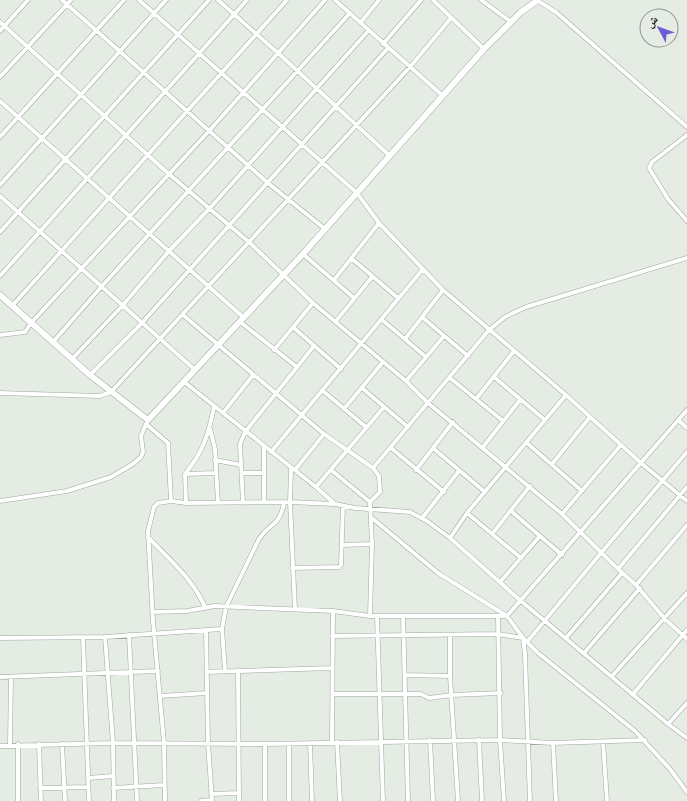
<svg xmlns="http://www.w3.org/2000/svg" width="687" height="801" font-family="'Roboto Condensed','Noto Naskh Arabic',sans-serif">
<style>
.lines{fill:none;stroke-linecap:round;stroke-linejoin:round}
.street-casing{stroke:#9fa69f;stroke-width:5}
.secondary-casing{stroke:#9fa69f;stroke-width:7}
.street{stroke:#fff;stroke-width:4}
.secondary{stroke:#fff;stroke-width:6}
</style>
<rect width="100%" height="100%" fill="#e4ece4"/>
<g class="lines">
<defs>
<path id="street" d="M62,0L268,183L325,229
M139,0L357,193L379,223L443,290L566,395L641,463L687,501
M218,0L278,53L390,156
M335,0L443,96
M433,0L484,49
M481,0L511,22
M537,0L557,13L687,127
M0,22L169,174L250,243L313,303L406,381L428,403L562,514L618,569L636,585L665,619L687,639
M361,22L379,0
M0,31L28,0
M383,44L421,0
M0,77L71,0
M0,101L243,317
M687,135L652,162L649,168L668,199L687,221
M0,137L124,0
M0,185L166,0
M0,196L194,369
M0,232L209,0
M303,254L354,298
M351,258L398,298
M0,276L247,0
M334,280L379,223
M12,306L287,0
M183,315L324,434L373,468L379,476L380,492L370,502L372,544L370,616
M422,317L468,356
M381,319L426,357
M239,321L297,367
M336,321L372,277
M294,328L341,369
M0,335L25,332L31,323L209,131L325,0
M405,339L443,290
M53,342L102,286L350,13
M274,350L313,303
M72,359L123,305L169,251L210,208L369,30
M90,375L141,324L388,48
M494,377L545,420
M450,378L503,421
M183,381L316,487L335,504
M406,381L444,336
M362,388L408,427
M323,391L366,427
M0,393L100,396L111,392L410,67L451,18
M476,399L514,351
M344,409L383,362
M223,413L253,375
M678,420L687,428
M147,423L146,424L168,443L171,501
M210,429L215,449L218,503
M527,443L582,491
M264,447V502
M483,447L520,400
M391,448L444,492
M433,448L485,492
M271,452L423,269
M215,460L241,465
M552,464L590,417
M291,468L290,502L295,609
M373,468L489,330L505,317L526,307L687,258
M295,470L324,434
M331,470L370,502
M416,470L453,422
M242,473H264
M185,474L215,473
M316,487L384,407
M0,501L67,491L111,477L133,464L141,457L143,452L141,436L146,424
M186,503L185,474C204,450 208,436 214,407
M243,503L240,444L245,432L314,346
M511,511L562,555
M467,513L521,558
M562,514L621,445
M372,518L438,573L507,616L523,638L525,654L530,801
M422,518L459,471
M492,534L530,486
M148,537C169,559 193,579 205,607
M450,538L467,513L566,395
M342,545L372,544
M292,568L339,567L341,565L343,506
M618,569L687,487
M500,582L540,536
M636,585L687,525
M152,612L187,611L215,606L333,611L370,616H507L687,410
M377,616L383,801
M403,616L408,801
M498,616L500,740L504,801
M206,630L208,743L212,801
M129,635L137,801
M450,635V676L458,801
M332,636L498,634L523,638L538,653L635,731L670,769L687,792
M105,637L113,743L114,801
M0,638L105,637L222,629
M83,638L89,801
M566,638L622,573
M527,642L601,553L687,452
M584,653L640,588
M238,670L239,801
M225,671L222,629L226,607L259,539C271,521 279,528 284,503
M206,672L332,668
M405,675L450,676
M612,676L687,593
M0,677L158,671
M333,694H421L429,698L452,695L501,693
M633,694L687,630
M160,696L207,693
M668,724L687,703
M430,740L433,801
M479,740L482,801
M332,742L333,611
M337,742L340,801
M603,742L607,801
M310,743L312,801
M553,743L556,801
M10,744L11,677
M18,744V801
M39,744L41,801
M62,744L65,801
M265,744V801
M289,744V801
M0,746L113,743L265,744L500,740L553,743L645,740
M88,778L113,776
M40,788L88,787
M113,788L164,785
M211,794L239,793
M165,801L164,743L153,621L148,531L154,507L158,503L171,501L186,503L290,502L335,504L355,508L410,512L427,521L450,538L521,601L668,724L687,738
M201,801L212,800"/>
<path id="secondary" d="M0,295L90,375L148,420L303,254L484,49L521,12L538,0"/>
</defs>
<use href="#street" class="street-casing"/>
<use href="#secondary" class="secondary-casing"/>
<use href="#street" class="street"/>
<use href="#secondary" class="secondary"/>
</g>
<g transform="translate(659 28) rotate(311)"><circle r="19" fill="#e4ece4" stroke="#919791"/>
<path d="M0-3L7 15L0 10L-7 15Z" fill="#6c5cd6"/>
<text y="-6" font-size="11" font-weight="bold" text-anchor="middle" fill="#141714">ش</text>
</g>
</svg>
